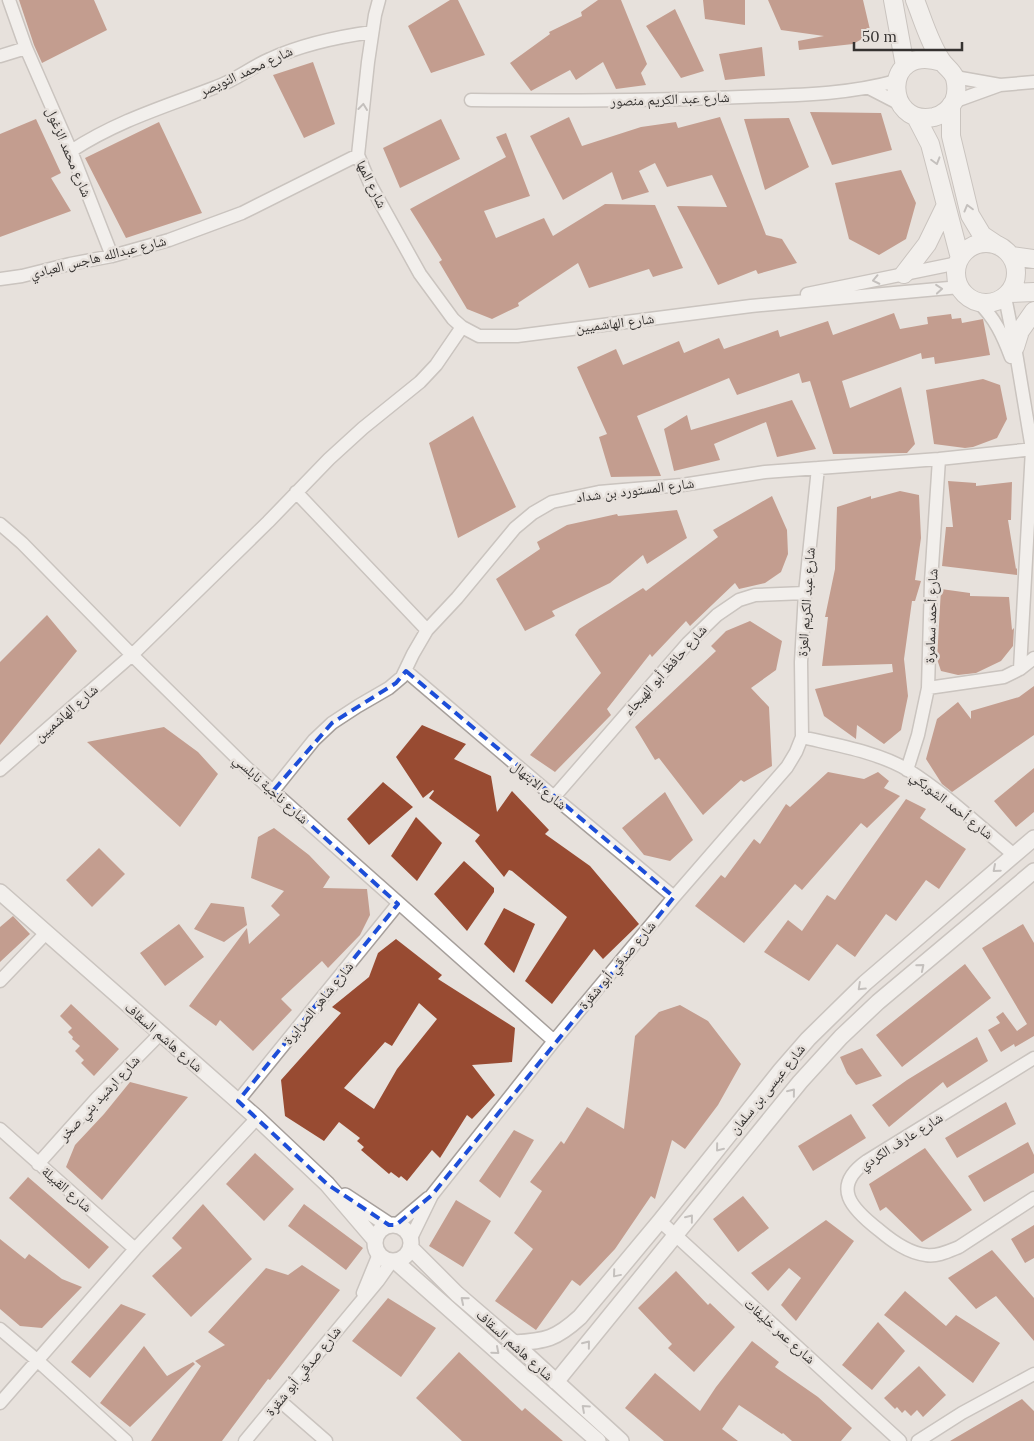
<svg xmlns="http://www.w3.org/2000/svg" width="1034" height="1441" font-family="Lora,'Noto Naskh Arabic',serif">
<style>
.building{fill:#984b32;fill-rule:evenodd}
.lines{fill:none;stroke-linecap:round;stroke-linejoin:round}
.minor-casing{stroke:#a69f9b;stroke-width:15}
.tertiary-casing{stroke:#a69f9b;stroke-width:18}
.secondary-casing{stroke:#a69f9b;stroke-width:20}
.minor{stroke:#fff;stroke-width:12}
.tertiary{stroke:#fff;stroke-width:15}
.secondary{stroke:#fff;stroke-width:18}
.oneway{stroke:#9a9898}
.marked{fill:none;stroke:#1d4ed8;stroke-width:4;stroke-dasharray:10 6;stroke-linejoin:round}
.labels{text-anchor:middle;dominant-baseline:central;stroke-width:5;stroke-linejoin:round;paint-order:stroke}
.street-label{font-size:14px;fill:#353230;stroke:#e7e1dc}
</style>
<rect width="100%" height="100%" fill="#e7e1dc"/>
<path class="building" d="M19,0H94L107,30L42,63L34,45Z
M450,0H458L485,55L431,73L408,26Z
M598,0H621L647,64L641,73L646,85L616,89L603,62L576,80L570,70L531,91L510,63L550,34L549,32L582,16L581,12Z
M703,0H745V25L705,19Z
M768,0H863L871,34L853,44L799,50L798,41L824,36L781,30Z
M675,9L704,71L681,78L646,26Z
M762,47L765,76L725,80L719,54Z
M313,62L335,124L304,138L273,75Z
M810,112L881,113L892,150L832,165Z
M569,117L582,146L641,127L676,122L678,128L720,117L766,235L782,239L797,263L758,274L756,270L718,285L677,206L727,207L712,175L667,187L655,163L639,171L649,192L622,200L612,172L563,200L530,136Z
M789,118L809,167L765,190L744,119Z
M36,119L61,173L51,178L71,211L0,237V134Z
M441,119L460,159L400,188L383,148Z
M159,122L202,213L126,238L85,158Z
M506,133L530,196L484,211L496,238L544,218L553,236L605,204L655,205L683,268L653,277L649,269L589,288L578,263L518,303L519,306L492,319L467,309L439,262L442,260L410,209L506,157L496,137Z
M901,170L916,203L906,239L879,255L849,239L835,183Z
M894,313L900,329L928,324L927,317L951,314L952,319L961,318L962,323L983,319L990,355L935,364L934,357L922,359L921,353L842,381L850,408L901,387L915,444L907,453L833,454L810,381L802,383L799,373L737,395L729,378L637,416L661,476L611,477L599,437L607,434L577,367L616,349L623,365L679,341L684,353L719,338L724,349L778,330L780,337L828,321L833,335Z
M983,379L1000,385L1007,419L997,438L973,447L965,448L934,444L926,390Z
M792,400L816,449L777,457L766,422L714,444L720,460L674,471L664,429L687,415L691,430Z
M473,416L516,507L458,538L429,443Z
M948,481L976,483V486L1012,482L1011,520H1008L1016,569L1017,568V575L942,566L946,527H953Z
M900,491L919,495L921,538L915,580L921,581L915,601H912L904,659L908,696L901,730L884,744L857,725L856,739L824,716L815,689L893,672L892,664L822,666L828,617H825L835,569L837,507L871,496V499Z
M772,496L787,530L788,554L781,572L765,583L739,589L735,583L690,626L686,621L652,657L650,654L607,709L611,715L555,772L530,755L601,673L575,635L579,629L643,588L646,591L718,537L713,530Z
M677,510L687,538L647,564L643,555L610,583L552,611L555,616L525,631L496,579L540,549L537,542L567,525L617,514L618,516Z
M941,589L970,593V596L1009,597L1012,630L1014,628L1013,646L1001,661L976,673L958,675L941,671L937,659Z
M47,615L77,651L0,745V662Z
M750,621L782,641L776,670L751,688L769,707L772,766L744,782L741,780L703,815L659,758L655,760L635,727L716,651L711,646L726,631Z
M1034,686V735L952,792L942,784L926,759L937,719L958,702L971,719V711L1019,697Z
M422,725L466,744L454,759L491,776L497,812L512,791L549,830L545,834L590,866L639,924L603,959L594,949L552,1004L525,981L567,917L512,871L509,870L504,877L475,841L480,835L429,798L434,791L433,790L423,798L396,757Z
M164,727L198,752L218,774L180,827L87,742Z
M1034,768V812L1016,827L994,801Z
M828,772L864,779L878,772L889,781L884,788L900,796L867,828L861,823L802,890L795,884L744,943L695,906L721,875L725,878L754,839L760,844L786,804L790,807Z
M383,782L413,807L369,845L347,819Z
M665,792L693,840L670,861L644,855L622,828Z
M906,799L926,809L920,818L966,849L939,889L926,880L896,921L886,914L855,957L837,944L809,981L764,952L788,920L802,931L827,895L835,900Z
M416,817L442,843L417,881L391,856Z
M274,828L309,855L330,877L323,888L367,889L370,915L360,935L328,968L322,961L281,999L292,1010L253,1051L220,1020L216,1026L189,1006L247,928L249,944L280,915L271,906L284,891L251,878L258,837Z
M99,848L125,874L92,907L66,880Z
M464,861L494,888V892L467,931L434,894Z
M211,903L244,907L247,925L224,942L194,929Z
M504,908L535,924L514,973L484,944Z
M13,916L30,934L0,962V927Z
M179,924L204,957L165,986L140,953Z
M1023,924L1034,943V1036L1015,1047L1014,1044L1001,1052L988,1030L1000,1023L996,1017L1003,1012L1017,1031L1027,1024L982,948Z
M396,939L442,975L438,979L515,1028L512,1062L472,1065L495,1095L472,1119L467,1115L440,1158L432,1150L407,1181L401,1176L399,1178L391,1172L389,1174L361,1150L364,1147L357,1141L360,1138L339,1122L324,1141L285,1116L281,1080L341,1013L332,1007L369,977L378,953ZM419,1003L437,1019L397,1069L374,1109L344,1088L385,1042L392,1046Z
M965,964L991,998L902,1067L876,1035Z
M71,1004L119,1049L94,1076L81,1063L84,1060L75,1051L80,1046L72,1039L73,1037L68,1032L72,1028L60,1016Z
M680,1005L708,1021L741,1064L718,1105L685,1149L672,1140L655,1199L651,1196L615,1249L580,1286L572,1280L536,1330L495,1301L533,1249L514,1233L542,1191L530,1182L561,1141L564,1144L587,1107L624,1129L635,1036L659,1012Z
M977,1037L988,1061L947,1088L943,1082L889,1127L872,1105L907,1080Z
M862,1048L882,1076L856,1085L847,1073L840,1057Z
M130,1082L188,1097L102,1200L66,1167L75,1145L104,1114Z
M1006,1102L1016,1124L957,1158L945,1138Z
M851,1114L866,1138L813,1171L798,1146Z
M514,1130L534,1140L500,1198L479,1181Z
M1028,1142L1034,1155V1173L984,1202L968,1176Z
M925,1148L972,1210L922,1242L886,1207L880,1211L869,1184Z
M255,1153L294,1189L264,1221L226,1184Z
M28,1177L109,1247L89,1269L9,1198Z
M743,1196L769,1228L738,1252L713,1219Z
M456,1200L491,1221L463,1267L429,1246Z
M203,1204L252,1259L191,1317L152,1276L182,1248L172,1238Z
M304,1204L363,1248L346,1270L288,1226Z
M826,1220L854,1241L796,1321L781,1305L801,1278L789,1268L768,1291L751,1273Z
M1034,1225V1258L1025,1263L1011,1239Z
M0,1239L25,1259L29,1254L62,1279L82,1287L42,1328L20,1326L0,1309Z
M992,1250L1034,1298V1341L996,1296L976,1309L948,1278Z
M302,1265L340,1290L270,1380L268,1379L222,1441H151L201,1366L195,1361L225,1345L208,1332L266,1268L288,1275Z
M676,1271L708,1305L710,1303L735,1327L694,1372L668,1348L672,1344L638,1308Z
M905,1291L946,1326L956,1315L1000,1343L973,1383L884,1315Z
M388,1298L436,1328L401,1377L352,1341Z
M121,1304L146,1314L90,1378L71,1362Z
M878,1322L905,1351L872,1390L842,1365Z
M752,1341L779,1362L775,1367L818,1397L852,1428L841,1441H792L783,1433L782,1434L739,1405L722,1429L738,1441H664L625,1408L655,1373L700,1411L716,1387Z
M144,1346L167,1376L193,1362L195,1364L130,1427L100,1403Z
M459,1352L522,1411L525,1408L563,1441H462L416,1398Z
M919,1366L946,1395L923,1417L917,1410L911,1416L905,1410L902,1413L897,1407L895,1409L884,1398Z
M1022,1399L1034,1411V1441H950Z"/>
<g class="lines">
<defs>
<path id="minor" d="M9,0L26,48L71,151L112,256
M379,0L375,15L368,62L358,155L371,186L420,274L453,319L462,327L479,336H517L751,306L960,287
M0,56L26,48
M955,77L1000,85L1034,82
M869,88L900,104
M471,100C561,101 651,101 741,97C794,95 846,95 896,81
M953,102L1000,85
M71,151C119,120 164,107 216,87C236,80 251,67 270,59C303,44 336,37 372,32
M0,279L22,276L70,264L112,256L169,240L242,213L358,155
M807,294L958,263
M1005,297L1015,347L1032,449L1020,669
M978,302C995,318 1003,336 1011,357
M296,492L427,630
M0,524L22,543L132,655L247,768L554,1041
M406,671L554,797L674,897
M928,688L1004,677L1020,669L1034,658
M802,737C836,745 878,752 908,770C946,794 979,826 1013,854
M0,770L132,655L268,522L329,459L363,428L420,382L436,365L462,327
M907,770L918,735L928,688L931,582L939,459
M273,791L314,740L332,723L358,706L389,688L402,677L413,654L427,630L457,598L515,528L533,513L552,502L599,492L682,485L765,472L939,459L1034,449
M554,797L688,643L717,615L739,600L755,595L805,593
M0,981L46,933
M1034,1058L867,1161C830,1187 852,1209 879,1230C892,1241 908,1253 926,1255C937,1257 949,1251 959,1247L1034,1198
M238,1101L398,904
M0,1129L135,1249
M38,1164L97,1098L160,1034
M660,1221L900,1441
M396,1225L428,1198
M411,1238L432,1195L554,1041L674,897L787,767L796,752L802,737L801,662L805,593L818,468
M363,1293L379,1254
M0,1329L38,1361L126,1441
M279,1400L326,1441
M0,1403L135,1249L257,1118
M245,1441L378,1281L392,1261
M918,1441L962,1413L1034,1374"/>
<path id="tertiary" d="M0,892L257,1118L327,1184L375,1240
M345,1196L389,1225
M375 1243a18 18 0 1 1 36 0a18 18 0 1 1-36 0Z
M411,1248L457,1294L514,1343L621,1441
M395,1261L598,1441
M514,1343C546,1341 556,1339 580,1317L660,1221L781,1070L808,1039L865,983L1034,838
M556,1382L800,1082L841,1037L878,1002L1034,871"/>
<path id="secondary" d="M893,0L905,66
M915,0C923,20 929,42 941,60C945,67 952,70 955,78C957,86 957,94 954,101C950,109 942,115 934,117C884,128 881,42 942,62
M951,105V136L970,215L982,235L997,245
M916,117L930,144L960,258
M956 273a30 30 0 1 1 60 0a30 30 0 1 1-60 0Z
M1011,256L1034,259
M904,274L927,244L946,205
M1009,293L1034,292
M1015,347L1020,331L1034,311"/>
</defs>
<use href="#minor" class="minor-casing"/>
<use href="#tertiary" class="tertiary-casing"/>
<use href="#secondary" class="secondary-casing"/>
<use href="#minor" class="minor"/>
<use href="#tertiary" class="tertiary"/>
<use href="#secondary" class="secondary"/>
</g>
<defs><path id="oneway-chevron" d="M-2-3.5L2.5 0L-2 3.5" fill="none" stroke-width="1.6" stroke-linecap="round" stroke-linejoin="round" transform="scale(1.25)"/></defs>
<g class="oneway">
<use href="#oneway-chevron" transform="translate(363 107) rotate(-83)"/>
<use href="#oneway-chevron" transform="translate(936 161) rotate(74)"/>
<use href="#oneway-chevron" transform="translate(968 208) rotate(-105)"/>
<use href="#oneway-chevron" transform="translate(876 280) rotate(168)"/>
<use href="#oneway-chevron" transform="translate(939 289) rotate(-5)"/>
<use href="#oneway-chevron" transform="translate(996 869) rotate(139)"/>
<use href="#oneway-chevron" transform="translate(921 967) rotate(-40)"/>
<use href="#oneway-chevron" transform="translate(861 987) rotate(137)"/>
<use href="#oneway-chevron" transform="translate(792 1092) rotate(-51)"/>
<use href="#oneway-chevron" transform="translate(719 1148) rotate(129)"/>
<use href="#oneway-chevron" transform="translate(690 1218) rotate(-51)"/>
<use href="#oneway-chevron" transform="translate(616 1274) rotate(130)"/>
<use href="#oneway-chevron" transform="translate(464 1300) rotate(-140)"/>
<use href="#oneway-chevron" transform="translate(587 1344) rotate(-51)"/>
<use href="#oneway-chevron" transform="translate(496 1351) rotate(41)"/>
<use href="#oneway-chevron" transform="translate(585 1408) rotate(-138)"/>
</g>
<path d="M0 0H1034V1441H0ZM406,671L674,897L432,1195L396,1225H389L327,1184L238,1101L398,904L273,791L332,723L396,683Z" fill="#e7e1dc" fill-opacity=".55" fill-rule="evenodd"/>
<path class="marked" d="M406,671L674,897L432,1195L396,1225H389L327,1184L238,1101L398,904L273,791L332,723L396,683Z"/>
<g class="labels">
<g class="street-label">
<text transform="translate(246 71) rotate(-25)">شارع محمد النويصر</text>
<text transform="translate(670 99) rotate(-2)">شارع عبد الكريم منصور</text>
<text transform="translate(69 152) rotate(67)">شارع محمد الزغول</text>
<text transform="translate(372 184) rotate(64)">شارع المها</text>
<text transform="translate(98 257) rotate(-14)">شارع عبدالله هاجس العبادي</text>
<text transform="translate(615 323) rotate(-7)">شارع الهاشميين</text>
<text transform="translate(635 490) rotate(-7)">شارع المستورد بن شداد</text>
<text transform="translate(806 602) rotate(-86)">شارع عبد الكريم العزة</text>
<text transform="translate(931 616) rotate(-88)">شارع أحمد سمامرة</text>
<text transform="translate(665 670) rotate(-48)">شارع حافظ أبو الهيجاء</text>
<text transform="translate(66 713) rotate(-41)">شارع الهاشميين</text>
<text transform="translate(539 785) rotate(40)">شارع الابتهال</text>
<text transform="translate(271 789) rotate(42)">شارع ناجية نابلسي</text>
<text transform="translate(952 805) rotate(38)">شارع أحمد الشوبكي</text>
<text transform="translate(617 965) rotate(-50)">شارع صدقي أبو شقرة</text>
<text transform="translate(318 1003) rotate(-51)">شارع شاهر الصرايرة</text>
<text transform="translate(164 1037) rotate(41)">شارع هاشم السقاف</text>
<text transform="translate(767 1089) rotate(-51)">شارع عيسى بن سلمان</text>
<text transform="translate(99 1098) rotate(-47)">شارع ارشيد بني صخر</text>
<text transform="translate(901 1141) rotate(-32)">شارع عارف الكردي</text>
<text transform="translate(67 1189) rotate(41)">شارع القبيلة</text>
<text transform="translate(780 1331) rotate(42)">شارع عمر خليفات</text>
<text transform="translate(515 1345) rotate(42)">شارع هاشم السقاف</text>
<text transform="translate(303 1371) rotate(-51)">شارع صدقي أبو شقرة</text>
</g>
</g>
<path d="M854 42v8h108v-8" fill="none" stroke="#353230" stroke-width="2.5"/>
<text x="862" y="42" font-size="15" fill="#353230" stroke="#e7e1dc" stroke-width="4" paint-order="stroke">50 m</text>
</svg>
